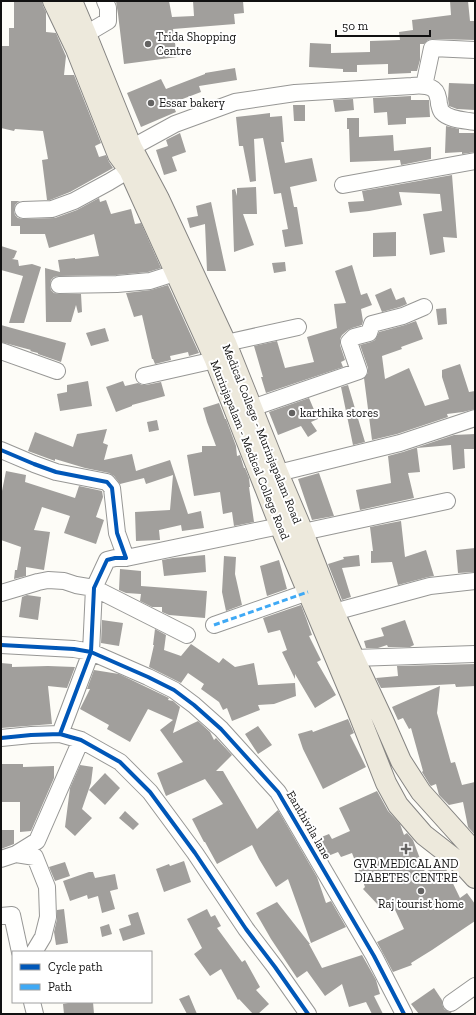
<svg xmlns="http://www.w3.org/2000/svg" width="476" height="1015" font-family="'Zilla Slab',serif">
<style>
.building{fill:#a19f9c}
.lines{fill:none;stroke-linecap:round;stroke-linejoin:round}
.minor-casing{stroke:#979795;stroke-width:18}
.major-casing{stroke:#858482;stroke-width:22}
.minor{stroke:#fffffe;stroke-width:16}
.major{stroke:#ede9dc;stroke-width:20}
.quiet{stroke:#3fa9f5;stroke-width:3;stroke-dasharray:6 3;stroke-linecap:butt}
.cycleway-casing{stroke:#fff;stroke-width:6}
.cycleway{stroke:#0057b8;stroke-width:4}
.poi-dot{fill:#646362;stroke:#fff;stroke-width:1.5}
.labels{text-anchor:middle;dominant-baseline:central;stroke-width:4;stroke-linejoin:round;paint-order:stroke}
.poi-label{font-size:12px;fill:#111;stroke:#fff;text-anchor:start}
.street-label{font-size:12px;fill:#111;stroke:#fff}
</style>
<rect width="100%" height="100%" fill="#fdfcf7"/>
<path class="building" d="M14,1H42L43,6L46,12V32L56,33L65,54L66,56L64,75H74L101,143L95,146L99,157L106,155L109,162L113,168L70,192L50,200H47L42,160L48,159L43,131L15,129L14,131L1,128V46H9V28H14Z
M116,1H169L172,17L194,16L193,1H243L244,13L234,14L235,24L173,29L177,57L124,64L118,14L117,8Z
M450,1H468L470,21H475V40L432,39L428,40L424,44H420V60L417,71H411V73L388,74V64L357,65V72H343V69L309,67L310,43L331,44V53L370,52V41L400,40L399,32L413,30L412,20L451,15Z
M235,68L237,80L199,86L201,92L172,103L176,112L141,127L127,93L161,79L166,89L205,74V73Z
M449,83L475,84V110L457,109L449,106L448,99Z
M411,96V100H429L430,117L406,118V124L388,125L387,112L374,113L373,98Z
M353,99L354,110L335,112L333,100Z
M293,105H305V121H294Z
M270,113V117L282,116L284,142H281L285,163L312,158L317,181L290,187L294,207H297L303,244L285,247L282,230L288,229L281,193L274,194L263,138L254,139L256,181L250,182L243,146H239L236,117Z
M347,118H359V137L393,135L394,151L431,147V159L401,165L400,160L350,162L349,129H347Z
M446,126L459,129V133H475V152L462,154V152L445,153Z
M180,133L186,152L172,157L177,171L164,175L156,150L168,146L166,140Z
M452,175L457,238L443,237L445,252L430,255L423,214L442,211L440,194L399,192L402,205L385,208L369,211L350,213L348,202L364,201L362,191Z
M256,187L257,214H243L254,245L234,252L232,190L235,189L237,196V188Z
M99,198L100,202L106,200L111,214L131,209L135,224L141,223L161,268L148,272L116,275L59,276L54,277L51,280L50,285L51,290L54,293L59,294H81L82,312L78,313L76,305L71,322H46L45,268L60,272L58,260L75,258V259L99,256L94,234L49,248L45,234H20V226H11V201H20L18,202L15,205L14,211L15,215L18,218L23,219L55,218L77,210Z
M211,202L226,271H207L205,224L190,228L187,218L198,216L196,206Z
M396,232V256L373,257V233Z
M1,246L17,251L14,258L12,259L18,260L19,266L32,264L41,267L24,323H9L23,276L1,270Z
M285,262L286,271L274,273L272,263Z
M352,265L361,295L367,293L372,305L361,309L363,321L362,325L352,328L348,330L342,335L340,339V345L345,360L341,362L343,367L266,393L261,377H263L254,346L277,341L285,368L314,362L307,337L337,328L334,304L346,303L335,271Z
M168,285L199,353L189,356L188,352L170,356L171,360L155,364L153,359H152L142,315L134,317L126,293L151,290Z
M391,288L396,300L404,297L407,304L400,307L382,312L375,295Z
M446,308L447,324L438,325L436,309Z
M416,321L423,339L401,347L402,349L382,356L385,379L409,368L425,406L449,399L442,377V370L460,364L469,392L475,391V409L463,412L447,414L448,417L397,434L372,440L364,378L368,373V368L360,345L371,342L375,340L379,332L405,325Z
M1,325L66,343L61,362L38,354V353L30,351L31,350L1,342Z
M105,328L109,341L91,346L86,333Z
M88,381L92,406L60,411L57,394L67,392V385Z
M123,381L125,386L138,383L142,385H146L161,382L165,396L132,405V406L116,412L106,387Z
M348,385L365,442L353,445L341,387Z
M309,398L318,419L311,422L317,431L308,437L301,426L278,435L269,412Z
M219,403L225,419H226L236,446L237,456L240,455L244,468H245L249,478L250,487H249L254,522L234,526L232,512L223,514L220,492L194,496L187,455L202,452V446H216L207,422L203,408Z
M157,420L159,430L149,432L147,422Z
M107,429L103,443L108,445L104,460L132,454L136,471L170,460L188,514L201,511L204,528L182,531L181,525L159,530L160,540L136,541L135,512L170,510L173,475L146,484L144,478L120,484L114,476L109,473L85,468L55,459V461L28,451L35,432L73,447L77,434Z
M475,434V449H464L465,468L453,470L451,445L417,448L420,472L408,473L414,498L360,510L356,490L391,483L388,456L403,452L454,435Z
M6,471L26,475L25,482L75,498L79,486L102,491L103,497L96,517L104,520L96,544L64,533L70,516L42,507L34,530L50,532L44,570L26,567V576L14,579L15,570H17L21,547L1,540V496Z
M319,473L334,516L312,520L298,479Z
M401,521L405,557L426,550L434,576L428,577L398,585L392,562L371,563V551H373L370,527Z
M475,548V572L458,573L456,550Z
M205,555L206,572L164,576L162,560L173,558Z
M359,555L360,566L342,568L351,597L342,600L328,564L344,559L343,557Z
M224,556L236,557L235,574L242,605L226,611L222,592Z
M279,560L287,589L267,596L260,566Z
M120,569L141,571V587V586L207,591L205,618L169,615L162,612V607H152L140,601L141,594L126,593L119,590Z
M27,595L41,597L38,620L19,617L22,597Z
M301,605L306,618L312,635L309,636L321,660L317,662L336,695L315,708L295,674V679L282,652L287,650L280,630L268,633L263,618Z
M102,620L123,623L119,646L101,643Z
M405,620L414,645L410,647H388L387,645L378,648H366L364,641L384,636L381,628Z
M155,629L166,635L164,650L181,656L191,644L219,663L223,658L235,667L254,663L258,685L295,683L296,696L274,704L258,705L260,710L232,721L227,708L223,710L219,702L201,689L204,684L188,673L181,683L149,667L154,645H153Z
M1,663L12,664V667L48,666L75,667L67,688L48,686L52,724L1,728Z
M475,664V686L456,687L455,684L381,688L376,678L398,676L397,666Z
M94,670L119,674L169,698L168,700L173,701L180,707L173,733L198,721L210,732L214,740L216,738L232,755L216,771H223L257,829L278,810L317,877L326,903L331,901L346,927L311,943L288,879L276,887L259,859L252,845L217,864L205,842H204L192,819L223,804L205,779L166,796L157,773L183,762L160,730L173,720L148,709L130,742L107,729L109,725L80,709L90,689H87Z
M440,686L437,713L451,763L455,762L462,785L475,782V835L468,827L463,802L449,805L439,795L436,784L431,786L430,785L422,772L423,771L411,728L409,729L403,718L398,720L392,707Z
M348,719L354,733L350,735L366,767L323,789L303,749L298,734L312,730L313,732Z
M258,726L272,745L258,754L245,734Z
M1,764H23V767L54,766V778L31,831L20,832V802H1Z
M80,765L93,767L91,783L82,809L92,818L75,836L65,827L70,788Z
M105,773L120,788L105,805L89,790Z
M377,791L388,811L400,824L404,835L407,833L413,840L425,872L443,864L444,865L460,898L467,893L475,904V921L432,950L411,963L412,965L393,972L377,942L404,929L390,899L380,907L363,889L365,887L352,853L341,857L338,852L328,856L319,838L329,834L332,839L350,831L339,808Z
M125,811L139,824L133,830L119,818Z
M1,830H14V844L1,849Z
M184,861L191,882L164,892L156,869L169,864L170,866Z
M65,862L70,876L55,881L49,867Z
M89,872H93L95,878L115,874L118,889L110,891L115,909L102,913L98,896L88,899L87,895L70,901L63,881Z
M277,902L310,944H309L322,968L362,955L376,980L380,994L374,996L383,1014H372L366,1002L349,1007L342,984L325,996L307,971L297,978L271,939L256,913Z
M64,909L68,943L56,945L54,932L57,919V910Z
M207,909L211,917L215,915L221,926L217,928L242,962L245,960L260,987L256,990L269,1004L258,1014H253L239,999L238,1000L221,969L210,976L194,954L202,948L187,919Z
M138,912L145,934L123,941L119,929L131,925L128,915Z
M109,924L112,934L102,937L100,927Z
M434,988L442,1000V1004L444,1009L447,1011L451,1012L452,1014H419L411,1004Z
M189,995L197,1014H187L179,999Z
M68,1002H93L94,1014H64L63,1004L68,1003Z"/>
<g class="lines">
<defs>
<path id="minor" d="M86,34L108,21V8L105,1
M424,86L432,48L475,50
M122,153L175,124L235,102L295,93L412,86C420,85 434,85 437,94C438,97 439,101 439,104C440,107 440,110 442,112C449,120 465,120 475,122
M343,185L475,161
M23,210L52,209L74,201L109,182L129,170
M59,285L117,284L150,281L175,273
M226,343L298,327
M1,351L57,371
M144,376L215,360
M252,408L359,371L349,342L354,337L369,333L372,324L403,316L424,307
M1,450L34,464L56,472L107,482L112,488L117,533L126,558H115L107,560L94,588L91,652L60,734
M278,473L400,443L475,418
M303,532L447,501
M126,558L280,526
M1,593L38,582L48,580L64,581L76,585L94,588L187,635
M334,612L430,586L475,581
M214,625L308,592
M1,645L74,649L91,652L148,677L174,690L194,705L221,729L278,792L374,956L404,1014
M354,658L475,654
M1,738L31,735L60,734L81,740L120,762L150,792L195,853L246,929L275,967L308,1014
M16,854L35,857L47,887L48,917L43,937L34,952
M1,859L16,854L37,841L81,740
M1,916L12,915L20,952
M32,1002L35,1014
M451,1003L475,986"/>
<path id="major" d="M53,1L76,49L118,155L129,170L215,360L280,526L356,707L386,783L398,805L424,835L465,867L475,878
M72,1L86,34L132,148L159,199L226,343L278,473L303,532L334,612L354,658L383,720L401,761L421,792L475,852"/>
</defs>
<use href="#minor" class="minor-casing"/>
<use href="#major" class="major-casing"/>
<use href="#minor" class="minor"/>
<use href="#major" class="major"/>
<path class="quiet" d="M214,625L308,592"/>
<defs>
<path id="cycleway" d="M1,450L34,464L56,472L107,482L112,488L117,533L126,558H115L107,560L94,588L91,652L60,734
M1,645L74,649L91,652L148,677L174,690L194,705L221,729L278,792L374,956L404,1014
M1,738L31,735L60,734L81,740L120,762L150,792L195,853L246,929L275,967L308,1014"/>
</defs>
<use href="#cycleway" class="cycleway-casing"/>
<use href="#cycleway" class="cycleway"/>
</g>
<g class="poi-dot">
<circle cx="148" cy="44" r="4"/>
<circle cx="151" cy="103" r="4"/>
<circle cx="292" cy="413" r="4"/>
<path d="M404 843h4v4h4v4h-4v4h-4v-4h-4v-4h4z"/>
<circle cx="421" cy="891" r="4"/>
</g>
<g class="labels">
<g class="poi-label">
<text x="156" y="37">Trida Shopping<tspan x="156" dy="14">Centre</tspan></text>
<text x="159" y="103">Essar bakery</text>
<text x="300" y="413">karthika stores</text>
<text x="406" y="864" text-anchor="middle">GVR MEDICAL AND<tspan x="406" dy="14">DIABETES CENTRE</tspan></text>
<text x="421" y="904" text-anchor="middle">Raj tourist home</text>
</g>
<g class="street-label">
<text transform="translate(262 434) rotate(68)">Medical College - Murinjapalam Road</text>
<text transform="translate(250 450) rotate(68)">Murinjapalam - Medical College Road</text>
<text transform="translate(309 825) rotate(60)">Eanthivila lane</text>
</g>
</g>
<rect width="476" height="1015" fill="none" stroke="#111111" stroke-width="4"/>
<rect x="12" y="951" width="140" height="52" fill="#ffffff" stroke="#a0a0a0"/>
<rect x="20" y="964" width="20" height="6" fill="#0057b8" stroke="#a0a0a0"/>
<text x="48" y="971" font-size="12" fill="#111111">Cycle path</text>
<rect x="20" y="984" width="20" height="6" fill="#3fa9f5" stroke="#a0a0a0"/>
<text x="48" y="991" font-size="12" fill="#111111">Path</text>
<path d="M336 30v6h94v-6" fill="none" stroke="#111111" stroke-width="2"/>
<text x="342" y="30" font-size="12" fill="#111111" stroke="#ffffff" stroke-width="3" paint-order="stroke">50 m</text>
</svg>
